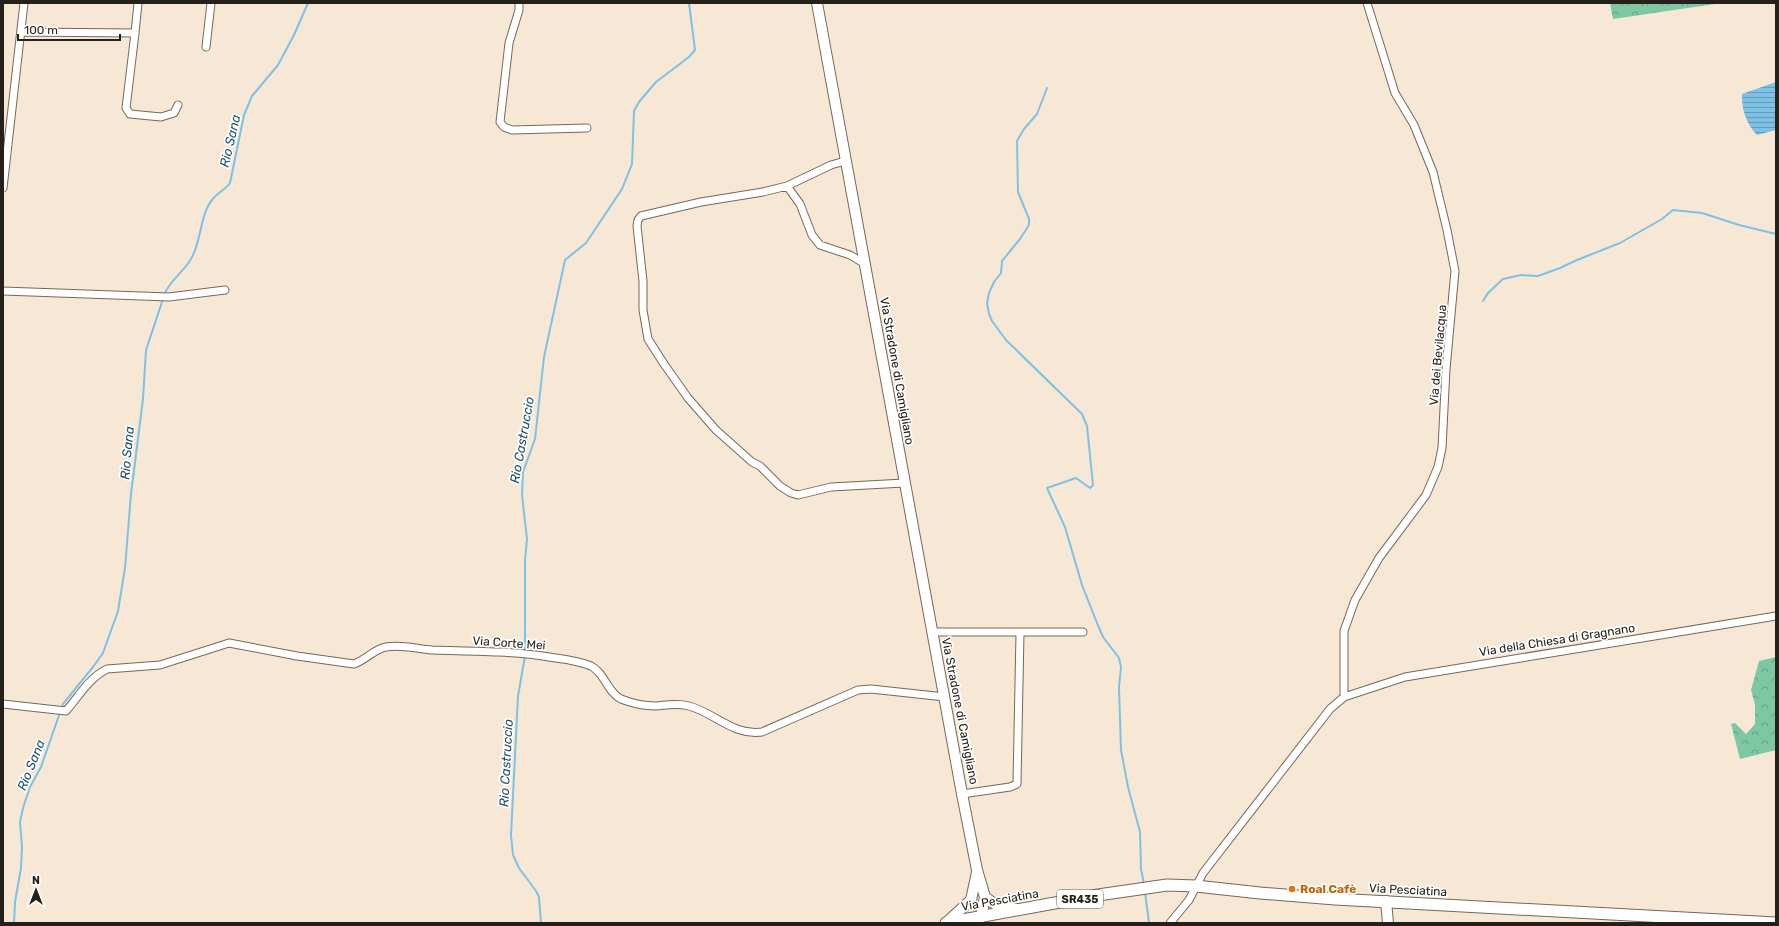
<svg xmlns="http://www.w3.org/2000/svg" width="1779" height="926" font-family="Rubik,sans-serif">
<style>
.forest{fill:url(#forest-crowns)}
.water{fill:url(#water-rules)}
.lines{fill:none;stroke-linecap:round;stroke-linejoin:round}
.stream{stroke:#7dc1e7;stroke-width:2}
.street-casing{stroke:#756857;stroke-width:9}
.secondary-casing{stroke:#756857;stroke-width:12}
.primary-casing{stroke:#756857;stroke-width:13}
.street{stroke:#fff;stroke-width:7}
.secondary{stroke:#fff;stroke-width:10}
.primary{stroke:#fff;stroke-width:11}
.food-dot{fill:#e8710a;stroke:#fff;stroke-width:1.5}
.labels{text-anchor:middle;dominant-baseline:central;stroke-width:3.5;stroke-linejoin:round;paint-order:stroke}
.shield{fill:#fff;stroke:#66635e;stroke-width:1}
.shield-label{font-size:11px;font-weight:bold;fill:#252019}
.street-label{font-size:12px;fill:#252019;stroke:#fff}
.food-label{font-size:12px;font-weight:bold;fill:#c56008;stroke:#fff;text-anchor:start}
.water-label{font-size:13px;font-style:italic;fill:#1c516c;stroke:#fff}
</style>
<defs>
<pattern id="forest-crowns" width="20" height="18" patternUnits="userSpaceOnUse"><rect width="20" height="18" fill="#7ec7a5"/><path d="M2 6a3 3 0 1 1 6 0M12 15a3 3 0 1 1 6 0" fill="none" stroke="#67a186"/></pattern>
<pattern id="water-rules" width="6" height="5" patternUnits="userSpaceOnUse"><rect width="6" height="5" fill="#7dc1e7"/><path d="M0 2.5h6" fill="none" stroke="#669cba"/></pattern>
</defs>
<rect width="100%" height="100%" fill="#f7e8d5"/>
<path class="forest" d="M1610,3H1722L1613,19Z
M1776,657V750L1740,759L1731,724L1735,723L1746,734L1755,724V705L1751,690L1759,661Z"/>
<path class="water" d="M1776,82V130L1757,135C1747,125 1741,109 1742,94Z"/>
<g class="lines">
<path class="stream" d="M1047,88L1037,114L1024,129L1017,141L1018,192L1029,219V225L1020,239L1002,261L1001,273L994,282L989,293L987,303L989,314L992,321L1006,340L1082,414L1087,426L1093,485L1090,488L1076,478L1047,488L1065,527L1082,585L1097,623L1103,637L1119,658L1121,667L1119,687L1121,750L1128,787L1140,832L1141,869L1144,884
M164,295C170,279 187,270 193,255C201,239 201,213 212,200C217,193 225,190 230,183L244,115L252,96L278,65L294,35L308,3
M1483,301L1488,293L1503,279L1521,275L1538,276L1560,268L1577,260L1620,243L1662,219L1673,210L1702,213L1739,225L1776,234
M525,652V560L527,539L522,495L523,472L535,439L544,357L565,260L586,243L622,189L632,164L634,111L639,102L656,82L689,57L695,50L689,3
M525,656L518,696L511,835L513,855L519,868L536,891L539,897L541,923
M1145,892L1149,923
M14,923L15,902L21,868L22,847L20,822L23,808L30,787L41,767L63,704L93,667L103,653L118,611L125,568L131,494L143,399L146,350L163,299"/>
<defs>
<path id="street" d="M519,3V10L509,43L500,122L504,127L512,130L587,128
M21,32L135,33L126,108L130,114L161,117L174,113L178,105
M135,33L138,3
M206,47L211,3
M845,161L831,165L787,186L763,192L701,202L641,216L638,220L637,226L643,281V310L648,339L664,364L688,398L716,430L752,462L760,466L780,486L791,493L798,495L831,487L904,483
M787,186L800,204L812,235L820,245L850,255L865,264
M3,188L24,3
M3,291L169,297L225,290
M932,632H1083
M1344,697V631L1355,600L1379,558L1426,495L1438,467L1442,448L1446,369L1455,271L1447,230L1433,172L1414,125L1395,93L1367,3
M3,704L66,711C79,696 89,678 107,669L160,665L229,643L297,656L354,664C366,660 374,649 386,647C401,644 417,649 432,650C471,651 510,651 549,657C563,659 577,660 591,666C605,673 607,692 621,699C631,703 645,706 656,706C668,705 677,703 689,706C715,713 733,736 762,732L858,690L871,689L945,697
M962,794L1010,787L1017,784L1020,633
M1170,923L1189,900L1203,873L1330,709L1344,697L1405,677L1776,616"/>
<path id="secondary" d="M817,3L962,794L977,870L985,897L981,917
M985,897L996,905L1017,909
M1386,901L1388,923
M946,923L971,900L977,872"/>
<path id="primary" d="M946,923L1098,895L1167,885L1196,886L1260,893L1335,899L1776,923"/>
</defs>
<use href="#street" class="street-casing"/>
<use href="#secondary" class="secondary-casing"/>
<use href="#primary" class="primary-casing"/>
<use href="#street" class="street"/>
<use href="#secondary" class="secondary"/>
<use href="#primary" class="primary"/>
</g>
<circle class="food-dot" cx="1292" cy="889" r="4"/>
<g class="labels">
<rect class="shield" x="1057" y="890" width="46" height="18" rx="3"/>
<g class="shield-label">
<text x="1080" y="899">SR435</text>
</g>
<g class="street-label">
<text transform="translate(1438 355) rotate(-85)">Via dei Bevilacqua</text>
<text transform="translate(897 371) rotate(80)">Via Stradone di Camigliano</text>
<text transform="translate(1557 640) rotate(-9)">Via della Chiesa di Gragnano</text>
<text transform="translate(509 643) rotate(4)">Via Corte Mei</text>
<text transform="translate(960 711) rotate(79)">Via Stradone di Camigliano</text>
<text transform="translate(1408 890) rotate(3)">Via Pesciatina</text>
<text transform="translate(1000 900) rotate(-10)">Via Pesciatina</text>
</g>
<g class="food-label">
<text x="1300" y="889">Roal Cafè</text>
</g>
<g class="water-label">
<text transform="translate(230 141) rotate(-77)">Rio Sana</text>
<text transform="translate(522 440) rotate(-80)">Rio Castruccio</text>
<text transform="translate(127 453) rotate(-85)">Rio Sana</text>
<text transform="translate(506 763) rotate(-87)">Rio Castruccio</text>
<text transform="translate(31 765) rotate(-68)">Rio Sana</text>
</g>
</g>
<rect width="1779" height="926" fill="none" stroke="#252019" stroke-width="8"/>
<g transform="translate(36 890)" stroke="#ffffff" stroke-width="3" paint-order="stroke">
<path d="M0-3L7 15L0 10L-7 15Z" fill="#252019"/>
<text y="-6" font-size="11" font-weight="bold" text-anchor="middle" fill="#252019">N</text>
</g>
<path d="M18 34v6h102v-6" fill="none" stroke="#252019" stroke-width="2"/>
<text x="24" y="34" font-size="12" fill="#252019" stroke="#ffffff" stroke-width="3" paint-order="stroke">100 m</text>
</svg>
